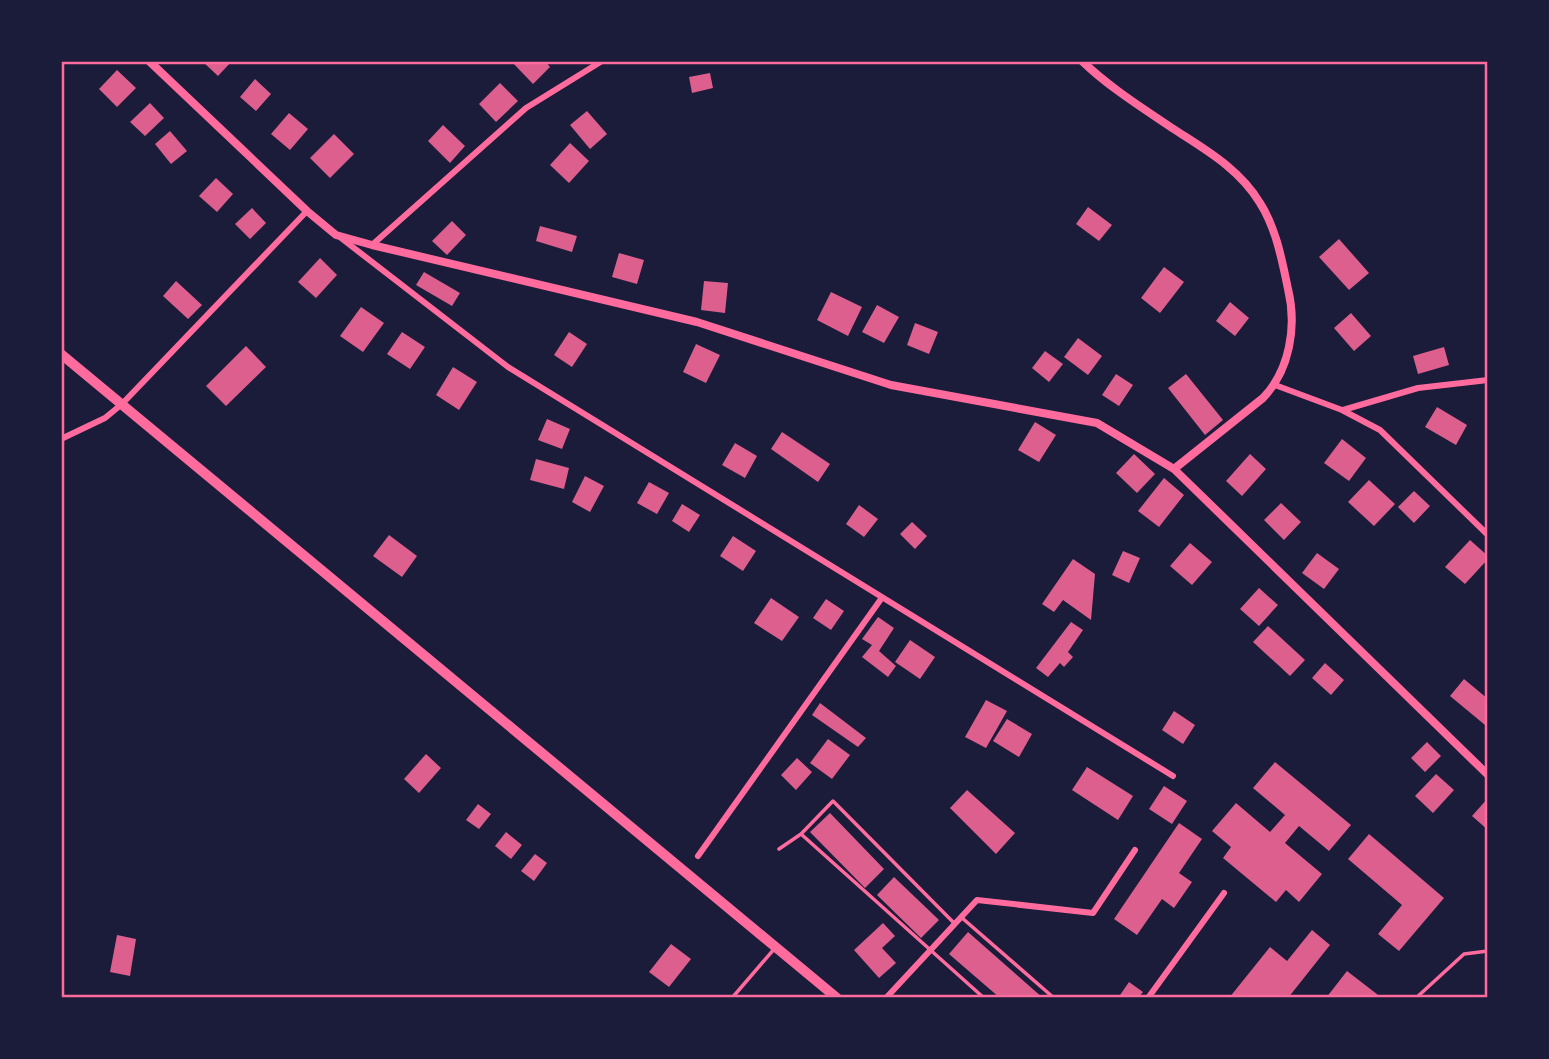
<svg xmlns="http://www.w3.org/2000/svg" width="1549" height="1059" font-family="'Open Sans',sans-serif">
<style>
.building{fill:#dd5f8e}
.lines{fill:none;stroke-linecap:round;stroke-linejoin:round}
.service{stroke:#ff6b9d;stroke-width:3.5}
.minor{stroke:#ff6b9d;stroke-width:6}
.tertiary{stroke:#ff6b9d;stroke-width:8}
.trunk{stroke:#ff6b9d;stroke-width:10}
.neatline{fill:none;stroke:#ff6b9d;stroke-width:2.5}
</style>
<rect width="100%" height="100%" fill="#1b1b3a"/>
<path class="building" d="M202,61H232L218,76Z
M511,61H545L550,67L533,84Z
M117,70L136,88L117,107L99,89Z
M710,73L713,88L692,93L689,77Z
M255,79L271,94L256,111L240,97Z
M500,83L518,101L496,122L479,104Z
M150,103L164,118L145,136L130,122Z
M587,111L607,134L590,149L570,125Z
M289,113L308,129L290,150L271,134Z
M443,125L465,146L450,163L428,141Z
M170,131L187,151L171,164L155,144Z
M334,134L354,154L330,178L310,158Z
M570,143L589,161L569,183L550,165Z
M216,178L233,194L217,212L199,196Z
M1088,207L1112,225L1099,241L1076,224Z
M252,208L266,223L250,239L235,224Z
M452,221L466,235L447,255L432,241Z
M540,226L577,236L572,252L536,241Z
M1339,239L1369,273L1349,290L1319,257Z
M619,253L644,260L637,284L612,277Z
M320,258L337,275L316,298L298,282Z
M1164,267L1184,282L1160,313L1141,298Z
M424,272L460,293L452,306L416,285Z
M176,281L202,305L188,319L163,296Z
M704,281L728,283L725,313L701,310Z
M831,292L862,307L848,336L817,320Z
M1230,302L1249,318L1235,336L1216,321Z
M877,305L899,317L884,343L862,332Z
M361,307L384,323L363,352L340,336Z
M1351,313L1371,336L1354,351L1334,328Z
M915,323L938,332L929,354L907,345Z
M402,332L425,347L410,369L387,354Z
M569,332L587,344L572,367L554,355Z
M1078,338L1102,356L1088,375L1064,357Z
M696,344L720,355L706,383L683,372Z
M246,346L266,367L226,406L206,386Z
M1444,347L1449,365L1418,374L1413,356Z
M1045,351L1063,364L1049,382L1032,368Z
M453,367L477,382L459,410L436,395Z
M1116,374L1133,385L1119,406L1102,395Z
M1186,374L1223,420L1205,435L1168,388Z
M1437,407L1467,425L1456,445L1425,427Z
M547,419L570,429L562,449L538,440Z
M1035,422L1056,435L1039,462L1018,450Z
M782,432L830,464L818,482L771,449Z
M1342,439L1366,458L1349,481L1324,463Z
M735,443L757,456L745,478L722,465Z
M1134,454L1155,474L1137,493L1116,473Z
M1250,454L1266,469L1242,496L1226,481Z
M536,459L569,468L564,489L530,480Z
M585,476L604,486L590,512L572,502Z
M1164,478L1184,495L1159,527L1138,511Z
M1369,480L1395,504L1374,526L1348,502Z
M649,482L669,493L657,514L637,503Z
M1414,491L1430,506L1414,523L1398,507Z
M1281,503L1301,522L1284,540L1264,520Z
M682,504L700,515L689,532L672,521Z
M859,505L878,519L864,537L846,524Z
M912,522L927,536L915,549L900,534Z
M389,535L417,556L402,577L373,556Z
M733,536L756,551L743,571L720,556Z
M1470,540L1488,556V559L1465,584L1445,567Z
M1190,543L1212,562L1192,585L1170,566Z
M1123,551L1140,558L1129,583L1112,575Z
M1317,553L1339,569L1324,589L1302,573Z
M1073,559L1095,574L1091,620L1063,600L1054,612L1042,604Z
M1259,588L1278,605L1259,626L1240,609Z
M771,598L799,617L782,641L754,623Z
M826,599L844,611L831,630L813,618Z
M878,617L894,628L879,651L896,666L888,677L862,657L872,645L862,639Z
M1071,622L1083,630L1068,652L1073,657L1064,667L1060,663L1048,677L1036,668Z
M1268,626L1305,660L1290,676L1253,642Z
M910,640L935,657L920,679L895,662Z
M1325,663L1344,680L1331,695L1312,678Z
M1464,679L1488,699V721L1485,725L1450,696Z
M986,700L1007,711L986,748L965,737Z
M820,703L866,738L858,747L812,715Z
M1174,711L1195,725L1183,744L1162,730Z
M1007,719L1032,734L1019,757L993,741Z
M828,739L850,755L832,779L810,763Z
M1427,742L1441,756L1425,772L1411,758Z
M426,754L441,768L419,793L404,779Z
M797,758L812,772L796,790L781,775Z
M1275,762L1351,825L1329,851L1299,826L1285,843L1322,874L1299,902L1286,890L1276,902L1223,858L1231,847L1212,831L1236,803L1270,832L1285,815L1253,788Z
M1087,767L1133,796L1118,820L1072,790Z
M1436,774L1454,790L1433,813L1415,796Z
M1164,786L1187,801L1172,824L1149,809Z
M967,790L1015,833L996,854L950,808Z
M1488,798V830L1472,816Z
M478,804L491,814L479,829L466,820Z
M830,813L884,869L865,888L810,832Z
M1179,823L1202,839L1179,873L1192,882L1174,908L1162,899L1137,935L1114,919Z
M506,832L522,845L511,859L495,846Z
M1369,834L1444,898L1399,951L1378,934L1402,905L1348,859Z
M535,854L547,863L534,881L521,871Z
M894,877L939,920L921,938L877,895Z
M883,923L895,936L882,948L896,963L879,978L854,950Z
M1312,930L1330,945L1288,998H1229L1270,947L1287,961Z
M968,932L1043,998H1000L949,954Z
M117,935L136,939L130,976L110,972Z
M671,944L691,959L669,987L649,972Z
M1347,971L1382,998H1326Z
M1129,982L1143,992L1138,998H1118Z"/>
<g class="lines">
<path class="service" d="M801,834L833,801L955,924
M779,849L801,834L984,998
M961,917L1054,998
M732,998L775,948
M1416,998L1464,954L1488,951"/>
<path class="minor" d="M341,238L508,367L1173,776
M372,245L526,108L602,61
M1275,385L1342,410L1380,430L1488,535
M1343,410L1418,388L1488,380
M61,439L105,418L122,404L307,211
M698,856L881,599
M886,998L977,900L1093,913L1135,850
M1148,998L1224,893"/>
<path class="tertiary" d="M149,61L307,211L336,235L372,245L697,322L891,385L1097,423L1174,469
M1082,61C1109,87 1141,107 1172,128C1204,149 1239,168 1260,203C1276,228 1282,260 1288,289C1297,326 1290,370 1263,398L1174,469L1488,775"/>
<path class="trunk" d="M61,354L837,998"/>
</g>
<rect width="1549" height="1059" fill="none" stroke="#1b1b3a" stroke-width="126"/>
<rect x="63" y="63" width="1423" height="933" class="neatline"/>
</svg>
